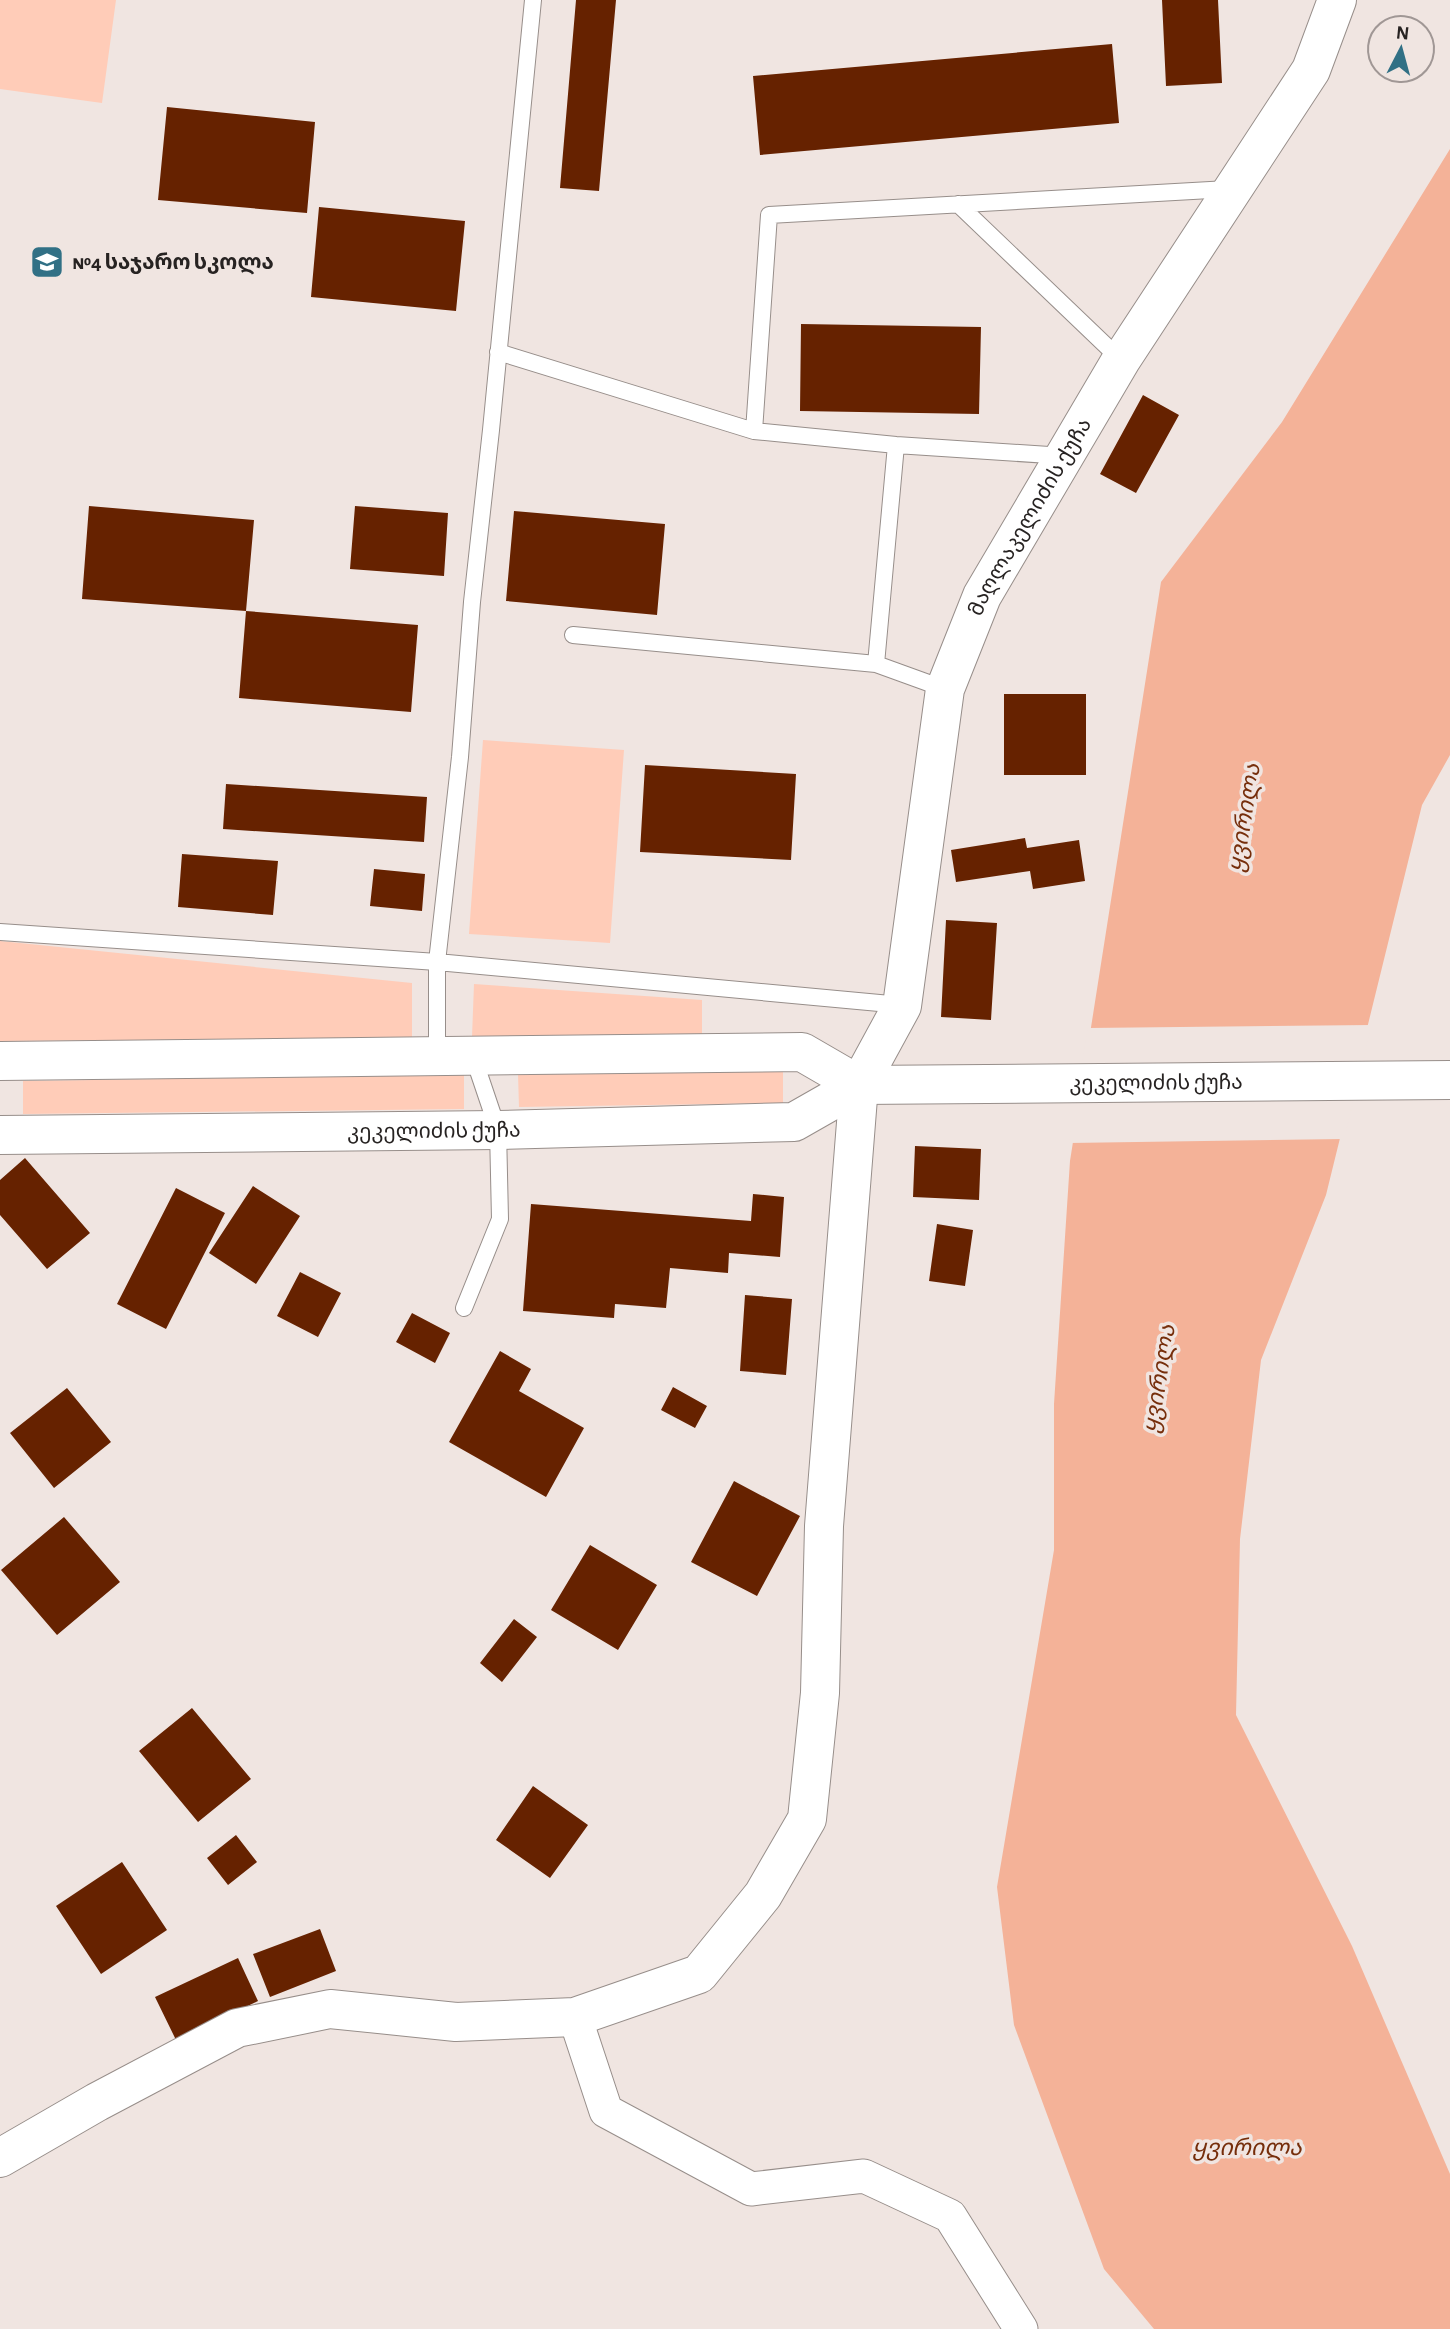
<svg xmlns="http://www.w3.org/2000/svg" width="1450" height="2329" font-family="'Alegreya Sans','Noto Sans Georgian',sans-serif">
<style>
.green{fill:#ffccb8}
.water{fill:#f4b298}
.pier{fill:#f0e5e1}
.building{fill:#620}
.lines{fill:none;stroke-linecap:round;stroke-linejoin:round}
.service-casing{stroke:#978e8a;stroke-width:18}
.minor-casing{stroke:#978e8a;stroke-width:35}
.tertiary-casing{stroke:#978e8a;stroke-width:40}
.service{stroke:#fff;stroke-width:16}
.minor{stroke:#fff;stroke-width:33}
.tertiary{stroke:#fff;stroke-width:38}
.labels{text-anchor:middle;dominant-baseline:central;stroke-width:7;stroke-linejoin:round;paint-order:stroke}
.poi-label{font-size:21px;font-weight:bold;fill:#272322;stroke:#f0e5e1;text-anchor:start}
.street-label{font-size:21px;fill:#272322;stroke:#f0e5e1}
.water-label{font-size:23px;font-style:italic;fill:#762e0b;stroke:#f0e5e1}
</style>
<rect width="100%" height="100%" fill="#f0e5e1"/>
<path class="green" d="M0,0H116L102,103L0,89Z
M483,740L624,750L610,943L469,934Z
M0,941L412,983V1038L0,1041Z
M474,984L702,1000V1037H472Z
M783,1070V1103L519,1107L518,1074Z
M464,1075V1109L23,1114V1081Z"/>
<path class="water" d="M1450,149V755L1422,805L1326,1195L1261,1360L1240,1539L1236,1715L1352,1946L1450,2174V2329H1154L1104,2269L1014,2025L997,1887L1054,1550V1404L1070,1161L1161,582L1282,422Z"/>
<path class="pier" d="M1372,1025L1344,1139L1069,1143L1088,1028Z"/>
<path class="building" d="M576,0H616L599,191L560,188Z
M1162,0H1218L1222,83L1166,86Z
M1112,44L1119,123L760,155L753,76Z
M167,107L315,122L307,213L158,200Z
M319,207L465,221L456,311L311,297Z
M801,324L981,327L979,414L800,411Z
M1143,395L1179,415L1136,493L1100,474Z
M89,506L254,520L246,611L82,599Z
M355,506L448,513L444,576L350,569Z
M514,511L665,524L657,615L506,601Z
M246,611L418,625L411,712L239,698Z
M1004,694H1086V775H1004Z
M645,765L796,774L791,860L640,852Z
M226,784L427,797L424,842L223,829Z
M1025,838L1027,848L1079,840L1085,881L1033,889L1030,871L956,882L951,850Z
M182,854L278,861L273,915L178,907Z
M374,869L425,874L422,911L370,906Z
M946,920L997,923L991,1020L941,1017Z
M915,1146L981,1149L979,1200L913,1197Z
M25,1158L90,1233L47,1269L0,1215V1180Z
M253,1186L300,1216L256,1284L209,1253Z
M176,1188L225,1213L166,1329L117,1304Z
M753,1194L784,1197L780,1257L729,1253L728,1273L670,1268L666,1308L615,1304L614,1318L523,1311L531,1204L751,1221Z
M937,1224L973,1230L965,1286L929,1281Z
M300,1272L341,1293L318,1337L277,1316Z
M745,1295L792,1299L786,1375L740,1371Z
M412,1313L450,1333L435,1363L396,1342Z
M500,1351L531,1369L519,1391L584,1428L546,1497L449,1442Z
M673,1387L707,1406L695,1428L661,1410Z
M67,1388L111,1442L54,1488L10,1433Z
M734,1481L800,1516L757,1596L691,1562Z
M64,1517L120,1582L57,1635L1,1570Z
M590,1545L657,1585L618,1650L551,1610Z
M514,1619L537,1637L502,1682L480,1663Z
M192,1708L251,1779L198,1822L139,1751Z
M533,1786L588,1825L550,1878L496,1840Z
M236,1835L257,1862L228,1885L207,1858Z
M122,1862L167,1930L101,1974L56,1906Z
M320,1929L336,1971L270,1997L253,1954Z
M238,1958L258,2001L176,2040L155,1997Z"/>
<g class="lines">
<defs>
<path id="service" d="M958,204L1121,360
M498,352L754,431L896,445L1064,456
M754,431L769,215L1228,189
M573,635L876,664L945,689
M876,664L896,445
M0,932L437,962L901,1005
M437,1056V962L460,757L472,602L491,430L533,0
M464,1308L500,1219L498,1130L473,1056"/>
<path id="minor" d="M575,2017L606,2111L751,2189L864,2176L950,2216L1021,2329"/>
<g id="tertiary">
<path d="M0,1061L802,1052L859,1085"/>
<path id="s1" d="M0,1135L498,1130L794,1122L859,1085L1450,1080"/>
<path id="s2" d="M0,2158L97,2102L237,2028L330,2009L456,2022L575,2017L699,1974L763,1895L807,1819L820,1693L824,1526L859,1085L902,1006L945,689L982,596L1121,360L1311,70L1337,0"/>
</g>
</defs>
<use href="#service" class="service-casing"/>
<use href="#minor" class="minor-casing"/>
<use href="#tertiary" class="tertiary-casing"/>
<use href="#service" class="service"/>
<use href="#minor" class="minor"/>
<use href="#tertiary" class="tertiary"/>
</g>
<defs>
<symbol id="school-square" viewBox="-11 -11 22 22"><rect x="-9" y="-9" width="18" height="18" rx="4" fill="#317085" stroke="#f0e5e1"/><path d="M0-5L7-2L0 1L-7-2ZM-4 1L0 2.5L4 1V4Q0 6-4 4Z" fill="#fff"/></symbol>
</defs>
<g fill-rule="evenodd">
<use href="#school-square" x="28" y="243" width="38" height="38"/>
</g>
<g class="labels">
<g class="poi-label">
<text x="72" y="262">№4 საჯარო სკოლა</text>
</g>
<g class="street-label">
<text stroke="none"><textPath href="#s2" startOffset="2270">მაღლაკელიძის ქუჩა</textPath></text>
<text stroke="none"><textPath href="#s1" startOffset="1166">კეკელიძის ქუჩა</textPath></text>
<text stroke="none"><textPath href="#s1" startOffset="434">კეკელიძის ქუჩა</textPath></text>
</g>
<g class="water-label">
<text transform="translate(1245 818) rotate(-81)">ყვირილა</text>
<text transform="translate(1160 1379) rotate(-81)">ყვირილა</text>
<text x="1247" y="2148">ყვირილა</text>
</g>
</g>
<g transform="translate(1401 49) rotate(6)"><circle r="33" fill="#f0e5e1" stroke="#a09795" stroke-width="2"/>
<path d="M0-5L12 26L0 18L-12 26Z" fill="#317085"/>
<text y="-10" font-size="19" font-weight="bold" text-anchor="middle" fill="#272322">N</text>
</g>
</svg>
